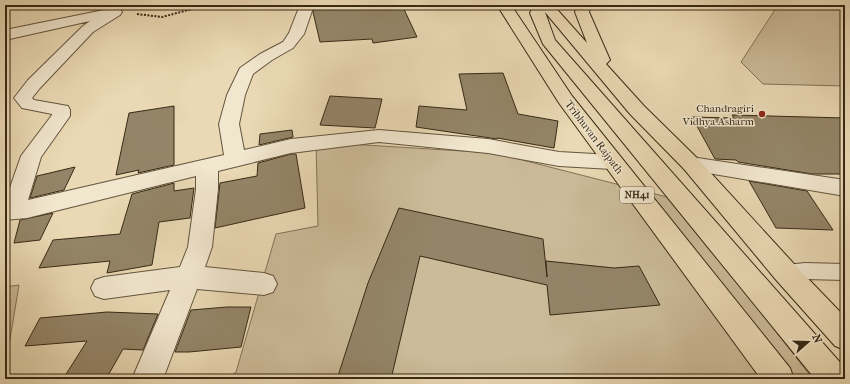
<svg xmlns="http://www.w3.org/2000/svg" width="850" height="384" font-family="'IM FELL French Canon',serif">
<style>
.green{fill:#cb9;stroke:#827257}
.building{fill:#948568;stroke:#372915}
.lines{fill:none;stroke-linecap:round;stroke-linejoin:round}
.service-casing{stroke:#64553d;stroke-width:2}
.minor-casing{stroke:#64553d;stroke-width:2}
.trunk-casing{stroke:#372915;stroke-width:2}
.path{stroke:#372915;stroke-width:2;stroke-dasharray:2 1.5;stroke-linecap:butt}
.service{fill:#f1e6ce;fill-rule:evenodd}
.minor{fill:#f1e6ce;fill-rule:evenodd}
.trunk{fill:#ead9b4;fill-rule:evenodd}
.poi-dot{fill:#8f2418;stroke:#f1e6ce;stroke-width:1.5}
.labels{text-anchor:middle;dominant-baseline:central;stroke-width:3;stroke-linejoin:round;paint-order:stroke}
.shield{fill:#f1e6ce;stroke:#6f624c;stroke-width:1}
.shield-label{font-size:10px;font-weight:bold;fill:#372915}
.poi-label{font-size:11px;fill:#372915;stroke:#f1e6ce;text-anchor:end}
.street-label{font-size:11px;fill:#372915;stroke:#f1e6ce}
</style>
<rect width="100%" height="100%" fill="#ead9b4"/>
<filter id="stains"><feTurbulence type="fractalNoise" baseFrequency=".005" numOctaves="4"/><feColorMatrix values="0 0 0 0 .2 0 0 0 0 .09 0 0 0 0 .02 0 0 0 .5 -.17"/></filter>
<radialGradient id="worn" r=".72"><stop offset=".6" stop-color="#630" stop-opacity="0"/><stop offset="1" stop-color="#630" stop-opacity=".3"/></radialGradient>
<path class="green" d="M778,5H845V86L763,84L741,62Z
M316,142L495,153L671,198L813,379H226L236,372L276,234L318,226Z
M19,285L6,363L5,366V287Z"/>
<path class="building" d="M315,5H402L417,37L373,43L372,39L320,42L313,12Z
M503,73L518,114L558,121L554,148L497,138V139L416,127L419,106L467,110L459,74Z
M330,96L382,99L375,128L320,125Z
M174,106V165L138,173L139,170L116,175L129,113Z
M732,115L845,118V174H812L738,162L736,160L715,159L692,117L734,118Z
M292,130L293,137L259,145L260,134Z
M291,154H296L305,208L215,228L220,183L257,176L258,163Z
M75,167L64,190L30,198L37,176Z
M749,181L807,191L833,230L776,228Z
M174,183V191L194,188L190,218L159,222L152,265L107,273L110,261L39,268L53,240L120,234L132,194Z
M399,208L543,239L547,277L546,261L614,268L639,266L660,305L550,315L547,285L420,256L391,379H337L368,283Z
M53,213L40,240L14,243L20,220Z
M227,307H251L241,347L189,352H175L191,310Z
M107,312L158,314L143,350L123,349L106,379H63L87,341L25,346L40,318Z"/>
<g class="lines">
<defs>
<path id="service" d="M805,263L845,264V280L805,279L786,281L779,279L777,273L779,267L786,265Z"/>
<path id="minor" d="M300,5H314L304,34L293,48L272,60L253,74L245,95L239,124L244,150L291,139L379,130L488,139L559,152L612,155L619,157L622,162L619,167L612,169L559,166L488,153L379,142L291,153L218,171V189L212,247L205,267L264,273L273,276L277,284L273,292L264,295L197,289L163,379H132L170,290L104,299L95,296L91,288L95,280L104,277L180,267L188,247L196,189V176L27,218L5,220V202L21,156L52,115V114L22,108L14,98L28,80L83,26L90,21L5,40V30L104,10C109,11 114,7 120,9L122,12L120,15L93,32L40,88L32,98L34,100L68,106L70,110V116L41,157L28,200L224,155L219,124L227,95L238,72L240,68L260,54L283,42L289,33Z
M691,157L845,180V196L684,169L681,164L684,159Z"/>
<path id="trunk" d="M497,5H511L572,96L790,368L794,379H761L559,103Z
M534,5H553L587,43L575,12L577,5H591L589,12L610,60L606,64L644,106L698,159L795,265L845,317V350L835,346L777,281L684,169L630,114L545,12L555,40L845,368V379H815L543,44L530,13Z"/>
</defs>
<use href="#service" class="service-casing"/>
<use href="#minor" class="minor-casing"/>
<use href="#trunk" class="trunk-casing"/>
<path class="path" d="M137,14L162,17L207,5"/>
<use href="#service" class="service"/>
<use href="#minor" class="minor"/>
<use href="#trunk" class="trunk"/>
</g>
<circle class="poi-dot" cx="762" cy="114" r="4"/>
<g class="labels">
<rect class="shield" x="620" y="187" width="34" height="16" rx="3"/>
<g class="shield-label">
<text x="637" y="195">NH41</text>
</g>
<g class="poi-label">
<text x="754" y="108">Chandragiri<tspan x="754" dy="13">Vidhya Asharm</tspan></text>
</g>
<g class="street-label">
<text transform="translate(594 137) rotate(53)">Tribhuvan Rajpath</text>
</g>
</g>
<rect width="850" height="384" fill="none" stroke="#ead9b4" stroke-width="20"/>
<rect x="6" y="6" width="838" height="372" fill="none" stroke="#372915" stroke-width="2"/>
<rect x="10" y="10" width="830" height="364" fill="none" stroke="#372915"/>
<g transform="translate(808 342) rotate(70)" stroke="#f1e6ce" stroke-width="3" paint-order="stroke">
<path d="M0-3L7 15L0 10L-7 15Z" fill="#372915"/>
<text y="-6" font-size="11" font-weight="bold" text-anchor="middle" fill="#372915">N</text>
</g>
<rect width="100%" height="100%" filter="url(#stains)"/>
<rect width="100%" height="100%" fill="url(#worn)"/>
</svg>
